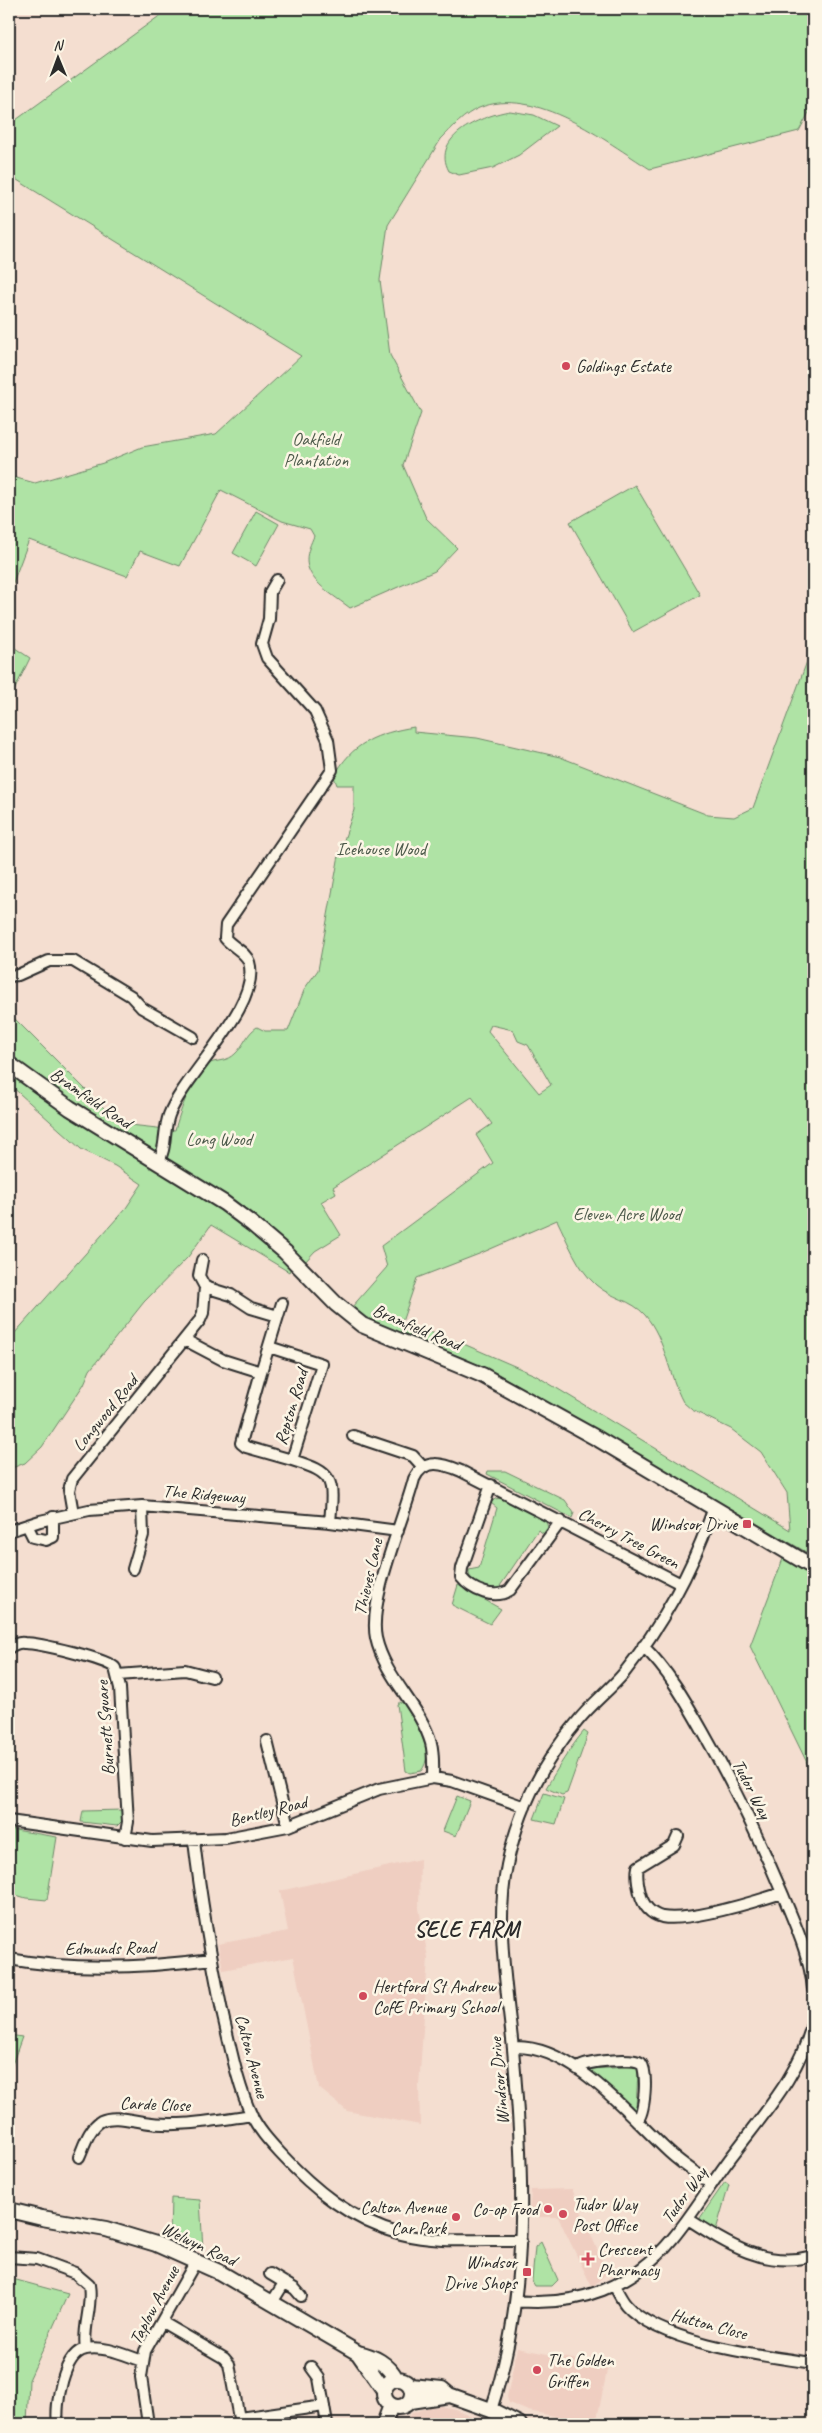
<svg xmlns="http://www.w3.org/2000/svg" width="822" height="2433" font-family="Caveat,sans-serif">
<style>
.built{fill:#efcec1}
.green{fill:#afe3a5;stroke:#6d8768;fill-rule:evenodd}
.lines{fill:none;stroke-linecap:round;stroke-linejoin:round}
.street-casing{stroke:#2b2b2b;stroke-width:14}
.secondary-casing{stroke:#2b2b2b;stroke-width:18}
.street{stroke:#fcf5e5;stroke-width:10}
.secondary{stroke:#fcf5e5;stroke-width:14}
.poi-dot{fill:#d1495b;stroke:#fcf5e5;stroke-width:2}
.labels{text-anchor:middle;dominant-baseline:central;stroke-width:5;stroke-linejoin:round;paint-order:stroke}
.poi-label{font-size:18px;fill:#2b2b2b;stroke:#fcf5e5;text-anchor:start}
.park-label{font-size:18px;fill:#4c594a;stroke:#fcf5e5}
.street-label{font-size:18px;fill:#2b2b2b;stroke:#fcf5e5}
.district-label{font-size:22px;font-weight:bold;letter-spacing:1px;fill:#2b2b2b;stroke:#fcf5e5}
</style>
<rect width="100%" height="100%" fill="#f4ded0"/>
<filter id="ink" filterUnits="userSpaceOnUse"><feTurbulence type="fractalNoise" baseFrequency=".02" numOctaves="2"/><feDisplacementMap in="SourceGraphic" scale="10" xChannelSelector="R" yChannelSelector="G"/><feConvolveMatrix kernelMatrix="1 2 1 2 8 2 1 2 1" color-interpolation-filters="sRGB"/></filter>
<g filter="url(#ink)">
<path class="built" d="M420,1859L419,1908L428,1958L419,2087L420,2125L347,2111L319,2088L293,1957L223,1970L218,1944L288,1931L280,1891Z
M572,2189L607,2273L592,2287L558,2217H529L531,2190Z
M517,2348L608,2366L596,2424L528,2411L509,2403L507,2397Z
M440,2406L455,2409L490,2424H397L412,2413L426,2408Z"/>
<path class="green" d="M169,9H807L813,10V105L799,131L650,169C605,141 535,85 479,108C464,114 452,128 441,139L388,225L380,280L390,355L421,413L403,465L426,518L457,548L435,571L350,608C335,596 306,581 307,559C307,552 311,543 314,536L310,529L282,521L221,490L180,566L140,551L127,576L29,540L9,593V476L35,483L103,463L142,447L216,434L301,356L9,175V125Z
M510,111L534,115L557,126L519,155L493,168L459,175L449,171C430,136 484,115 510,111Z
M635,485L700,595L633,632L570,522Z
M256,511L279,524L256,566L233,553Z
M9,644L30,658L9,701Z
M813,645V1556L498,1374C475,1363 454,1353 430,1345C402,1335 375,1327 351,1308L387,1267L381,1246L493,1163L476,1135L492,1124L472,1097L333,1187L336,1193L321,1202L341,1235L315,1251L305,1262C258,1212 197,1178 138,1142C93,1115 50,1088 9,1055V1013L110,1114L130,1125L175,1130C179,1114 194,1070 210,1063C219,1060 228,1061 235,1054C244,1046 246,1034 257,1027L265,1031H288L305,988L318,970L339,855L354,810V785H337L334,777C351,743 378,733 414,727V732L477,738L560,757L708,815L734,817L753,808ZM491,1025L513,1030L518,1041L528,1045L551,1085L539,1093L488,1031ZM557,1220C568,1242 577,1268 596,1285C611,1298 632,1300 645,1315C666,1340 668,1374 683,1402L692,1410L731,1429L761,1452L787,1493L790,1530L535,1375L466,1345L402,1322L417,1278L479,1254Z
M9,1074L53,1106L223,1210L258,1236L291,1268L289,1272L211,1225L188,1257L144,1302L90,1370L84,1384L42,1447L25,1463L9,1469V1336L14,1334L126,1208L142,1184L115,1166L81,1149L9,1084Z
M488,1471H505L565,1500L574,1513L572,1518L487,1474Z
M501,1498L546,1521L548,1528L546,1535L538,1530L500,1586L505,1591L497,1595C486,1589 468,1585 469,1570L479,1568L497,1508L491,1503L495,1499Z
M784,1556L813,1573V1775L750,1646Z
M458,1585L501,1609L490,1624L452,1605Z
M400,1702L404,1703C413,1720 437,1752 421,1771L410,1773L406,1771L397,1704Z
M584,1731L588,1734L567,1793L562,1795L546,1788C558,1768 569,1749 584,1731Z
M544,1793L564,1799L556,1824L534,1819Z
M457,1796L470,1801L456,1836L443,1831Z
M122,1810V1821L117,1826L81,1822L83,1811Z
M9,1829L57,1837L47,1900L26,1898L9,1893Z
M9,2035L22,2037L9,2073Z
M634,2064L640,2069L638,2072L636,2108L639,2112L634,2113L633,2108L588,2069L632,2067Z
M725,2182L729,2185L716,2230L702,2222L700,2218Z
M171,2198L200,2200L203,2249L170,2235Z
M541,2242L558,2280L552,2286H535L532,2281L535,2247Z
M9,2278L68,2294L29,2380L27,2424H9Z"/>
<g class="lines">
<defs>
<path id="street" d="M9,976L18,975L49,961H73L131,996L142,1008L193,1037
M158,1163C167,1148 163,1131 169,1115C184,1075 262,1005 249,962C246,952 232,947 225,938L226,925L332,770L328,740L315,711L267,658L262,644L269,619L270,592L277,580
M278,1316L282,1303
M185,1340L223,1360L261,1372L278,1316L251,1308L231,1295L205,1287L199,1276L202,1260
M269,1347L322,1364L292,1460C334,1473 334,1478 330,1522
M261,1372L241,1443L246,1447L292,1460
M353,1436L413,1456L423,1467
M491,1485L462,1568L461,1577C472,1591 495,1600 510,1590L561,1521
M73,1513L69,1490L72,1479L200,1320L203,1313L205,1287
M27,1525L33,1537L46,1540L53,1537V1517
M9,1531L40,1521L89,1510L142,1506L330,1522L398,1531
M133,1569L143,1535L142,1506
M643,1646C668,1670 685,1700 702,1730C733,1784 759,1838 783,1895C795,1925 810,1956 813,1989
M9,1648C13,1645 18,1642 24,1643C38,1643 108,1659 115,1668L120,1688L128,1822L125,1838
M118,1675L185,1670L212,1677
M267,1741L288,1826
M433,1778C433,1767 434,1754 431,1743C420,1705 385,1678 376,1638C368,1599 404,1519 414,1479C424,1457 444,1464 461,1471L681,1584
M9,1821L152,1841L226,1838L288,1826L379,1789L433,1778L452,1781L525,1807
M678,1836L674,1845L638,1867C636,1876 638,1885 640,1893C643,1905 650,1914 662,1917C690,1922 754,1902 782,1893
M194,1841C201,1900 211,1958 223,2016C231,2049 237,2083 251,2114C258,2129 269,2141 280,2153C314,2190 352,2221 401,2234C439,2244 482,2239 521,2240
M9,1959C76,1971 144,1968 212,1959
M513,2047C573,2044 628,2115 669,2152C682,2164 697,2174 712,2184
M578,2068C587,2061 632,2057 641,2063C648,2072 645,2113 637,2121
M79,2157C84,2146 89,2128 101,2121C113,2115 130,2120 143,2122C178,2128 217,2120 252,2115
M688,2219C727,2244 765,2269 813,2256
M9,2257L37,2259L75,2273L89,2285C93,2307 82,2327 86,2349
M270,2274L295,2289L301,2296
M614,2285C618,2292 621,2299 626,2305C659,2343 764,2356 813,2363
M516,2301C577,2307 633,2287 673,2238C696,2210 713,2180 735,2152C766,2111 802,2071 813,2020
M271,2304L284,2283
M162,2322L224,2358L229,2364L240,2424
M311,2367L319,2378L327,2424
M491,2410C530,2293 524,2170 513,2049C507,1988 495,1926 507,1865C518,1812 542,1763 577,1722C591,1704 610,1690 624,1673C663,1624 694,1566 714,1507
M239,2418L324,2406
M58,2424C55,2405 63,2353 86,2349C104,2345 127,2356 143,2361
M148,2424L141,2377L145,2351L196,2261"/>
<path id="secondary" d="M9,1064L70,1108L224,1203L252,1224L285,1252L336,1304L362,1325L482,1375L598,1439L813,1567
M9,2210L42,2218L106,2229L156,2244L219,2272L358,2353C373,2356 389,2364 396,2379
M358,2353L384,2390
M384 2393a14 14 0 1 1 28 0a14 14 0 1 1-28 0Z
M411,2386L442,2389L449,2395L491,2410L519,2424
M410,2401L449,2395
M384,2424L391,2405"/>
</defs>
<use href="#street" class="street-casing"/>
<use href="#secondary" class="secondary-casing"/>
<use href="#street" class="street"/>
<use href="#secondary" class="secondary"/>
</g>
</g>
<g class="poi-dot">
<circle cx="566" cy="366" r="5"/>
<rect x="742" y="1519" width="10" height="10" rx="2.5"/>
<circle cx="363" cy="1996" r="5"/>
<circle cx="548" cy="2209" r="5"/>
<circle cx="563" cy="2214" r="5"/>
<circle cx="456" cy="2217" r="5"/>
<path d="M585.5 2251.5h5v5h5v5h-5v5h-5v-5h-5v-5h5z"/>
<rect x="522" y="2267" width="10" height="10" rx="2.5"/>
<circle cx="537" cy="2370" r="5"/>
</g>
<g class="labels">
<g class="poi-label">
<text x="576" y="366">Goldings Estate</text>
<text x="737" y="1524" text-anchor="end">Windsor Drive</text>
<text x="373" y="1986">Hertford St Andrew<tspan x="373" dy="21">CofE Primary School</tspan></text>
<text x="573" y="2204">Tudor Way<tspan x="573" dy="21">Post Office</tspan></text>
<text x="446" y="2207" text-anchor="end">Calton Avenue<tspan x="446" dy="21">Car Park</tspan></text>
<text x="538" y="2209" text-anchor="end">Co-op Food</text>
<text x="598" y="2249">Crescent<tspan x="598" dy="21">Pharmacy</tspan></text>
<text x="517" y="2262" text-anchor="end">Windsor<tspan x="517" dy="21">Drive Shops</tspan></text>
<text x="547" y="2360">The Golden<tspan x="547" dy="21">Griffen</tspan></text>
</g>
<g class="park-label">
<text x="316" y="439">Oakfield<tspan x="316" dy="21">Plantation</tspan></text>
<text x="381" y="849">Icehouse Wood</text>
<text x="219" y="1139">Long Wood</text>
<text x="627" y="1214">Eleven Acre Wood</text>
</g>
<g class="street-label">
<text transform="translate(91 1098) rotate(34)">Bramfield Road</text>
<text transform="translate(417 1327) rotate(23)">Bramfield Road</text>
<text transform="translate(291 1407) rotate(-73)">Repton Road</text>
<text transform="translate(105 1413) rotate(-51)">Longwood Road</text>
<text transform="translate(204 1494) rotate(5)">The Ridgeway</text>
<text transform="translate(629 1538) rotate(28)">Cherry Tree Green</text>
<text transform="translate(368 1577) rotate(-77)">Thieves Lane</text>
<text transform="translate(105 1728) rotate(-94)">Burnett Square</text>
<text transform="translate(752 1789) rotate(63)">Tudor Way</text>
<text transform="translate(268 1811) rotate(-14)">Bentley Road</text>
<text transform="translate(110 1948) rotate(-1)">Edmunds Road</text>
<text transform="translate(252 2056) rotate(75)">Calton Avenue</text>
<text transform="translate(499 2081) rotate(-95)">Windsor Drive</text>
<text transform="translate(155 2104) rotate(2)">Carde Close</text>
<text transform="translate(684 2195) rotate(-54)">Tudor Way</text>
<text transform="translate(199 2244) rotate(25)">Welwyn Road</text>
<text transform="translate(154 2305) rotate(-62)">Taplow Avenue</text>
<text transform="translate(709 2324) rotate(15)">Hutton Close</text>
</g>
<g class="district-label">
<text x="467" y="1930">SELE FARM</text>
</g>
</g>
<rect width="822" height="2433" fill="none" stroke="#fcf5e5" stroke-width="30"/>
<rect x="15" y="15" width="792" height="2403" fill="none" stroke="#2b2b2b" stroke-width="2" filter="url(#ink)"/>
<g transform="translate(58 58) rotate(359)" stroke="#fcf5e5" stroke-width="4" paint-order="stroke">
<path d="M0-4L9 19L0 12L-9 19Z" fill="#2b2b2b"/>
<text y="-8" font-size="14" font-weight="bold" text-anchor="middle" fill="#2b2b2b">N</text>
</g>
</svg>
